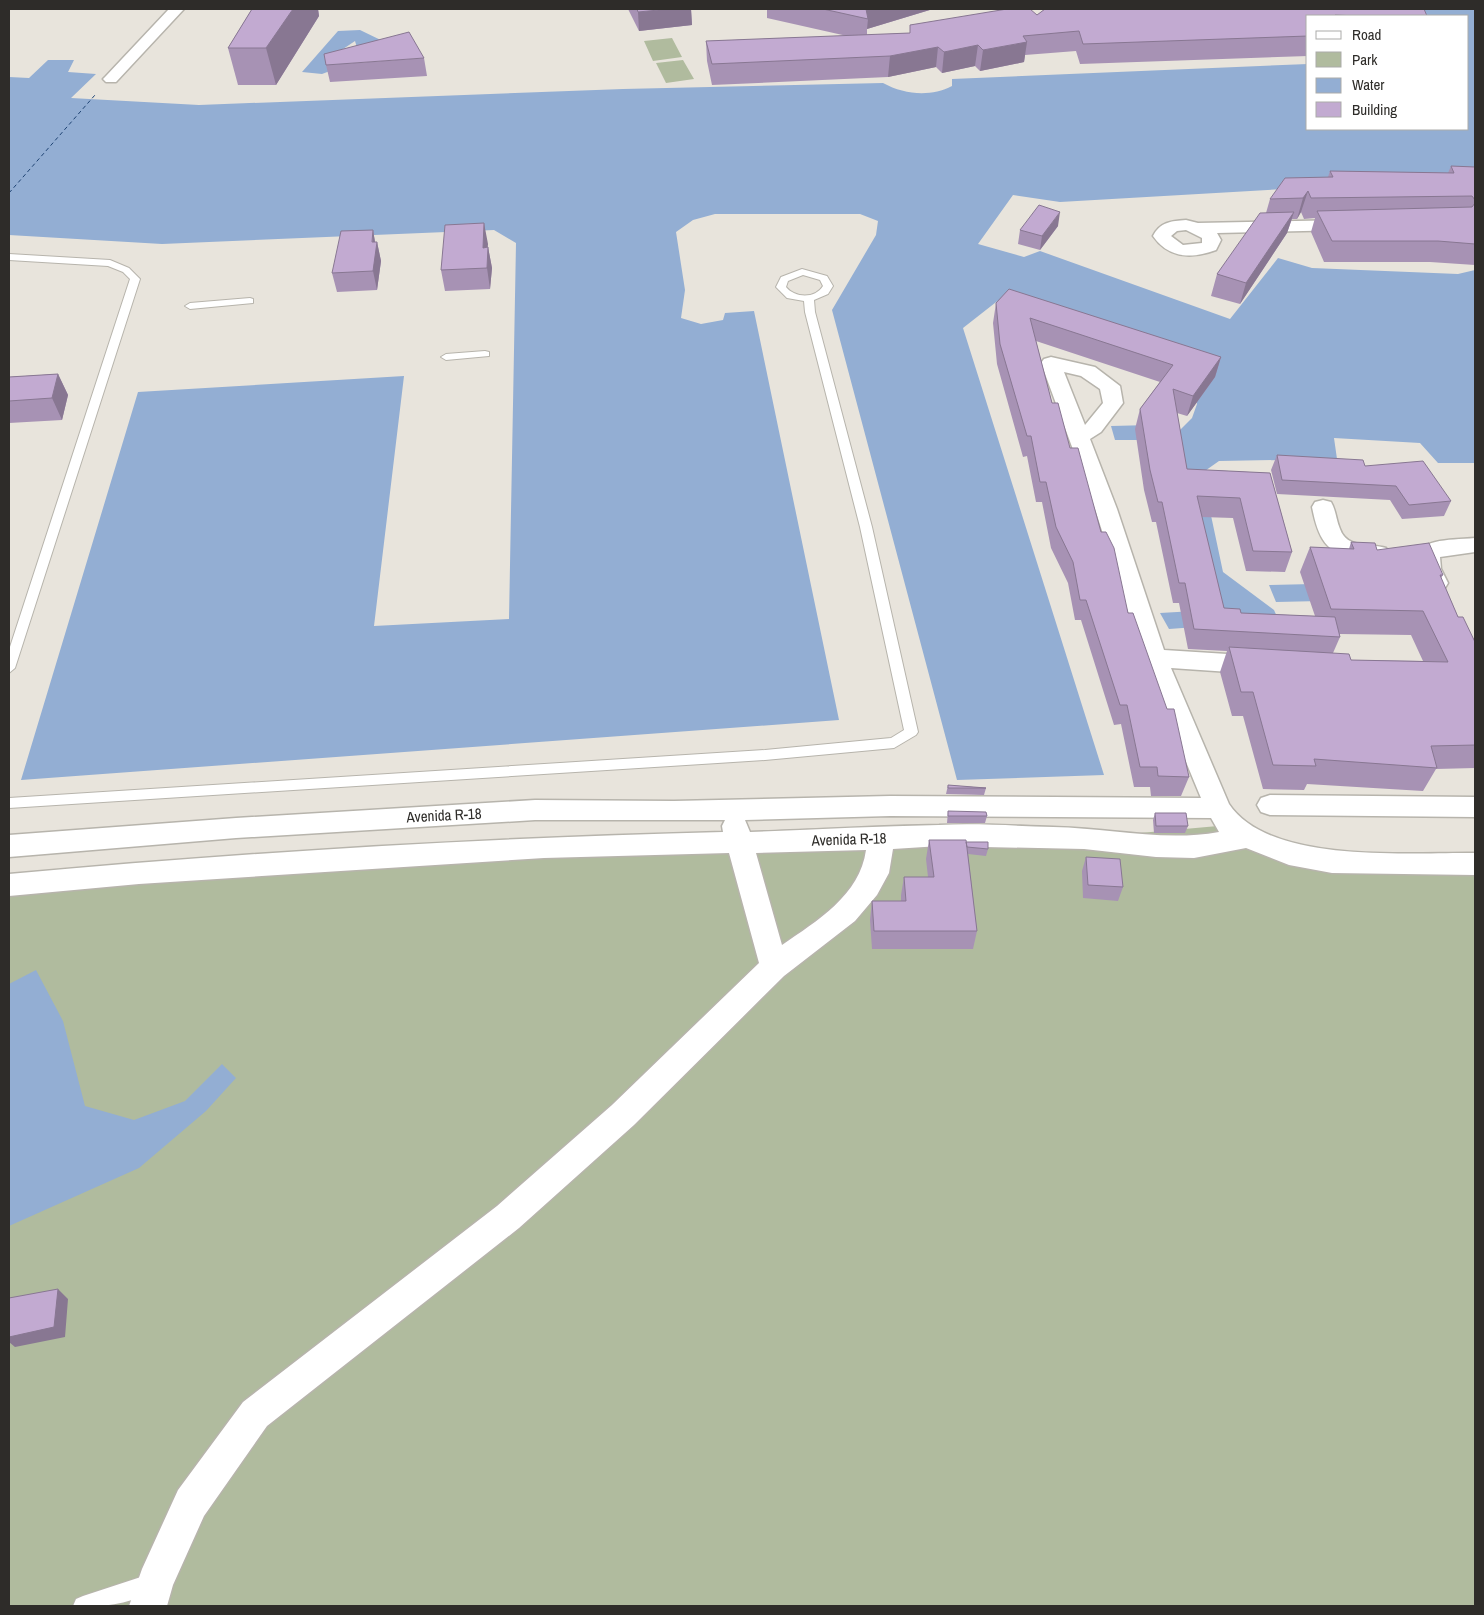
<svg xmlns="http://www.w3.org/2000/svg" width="1484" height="1615" font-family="'Archivo Narrow',sans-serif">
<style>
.green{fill:#b0bb9e}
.water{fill:#93aed3}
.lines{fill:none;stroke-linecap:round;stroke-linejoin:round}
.ferry{stroke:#1e4373;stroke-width:1;stroke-dasharray:4 3;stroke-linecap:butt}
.lane-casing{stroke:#b7b4ac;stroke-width:2}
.street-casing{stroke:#b7b4ac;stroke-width:3}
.lane{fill:#fff;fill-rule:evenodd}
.street{fill:#fff;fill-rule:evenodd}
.wall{fill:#a792b4;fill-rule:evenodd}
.shaded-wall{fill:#887792}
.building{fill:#c2aad1;stroke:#887792}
.labels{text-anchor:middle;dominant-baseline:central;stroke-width:4;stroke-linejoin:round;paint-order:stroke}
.street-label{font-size:15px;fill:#2e2c29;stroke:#fff}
</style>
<rect width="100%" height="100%" fill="#e8e4dc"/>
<path class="green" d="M672,38L682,57L653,61L644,41Z
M683,60L694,79L666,83L656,63Z
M1229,825L1332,862L1475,863V1606H9V886L139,873L544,847L1084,838Z"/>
<path class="water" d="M1418,9H1475V178L1060,202L1013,195L978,244L1024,257L1040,251L1230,319L1278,258L1312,268L1458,274L1475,270V463H1438L1420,443L1334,438L1337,459L1219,461L1202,473L1223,572L1274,610L1279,621L1169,629L1160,613L1212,610L1169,441L1192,418L1197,404L1190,377L1167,358L1000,299L963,328L1104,775L957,780L832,310L876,235L878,221L860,214H715L693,220L676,232L685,290L681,318L701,324L723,320L725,313L754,311L839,720L21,780L138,392L404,376L374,626L509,619L516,243L494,230L162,244L9,235V77L29,78L48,60H74L68,72L96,74L71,98L199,105L623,89L883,83C905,95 931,97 952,86V79L1308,64V129H1468V16H1421Z
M360,30L391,45L358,51L355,41L334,55L351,63L322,74L302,72L338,31Z
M1151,425L1156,440H1115L1111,426Z
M1313,584L1321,601L1276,602L1269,585Z
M36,970L63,1021L85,1106L134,1120L185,1101L222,1064L236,1078L206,1111L139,1168L9,1226V984Z"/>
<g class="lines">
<path class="ferry" d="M9,193L95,95"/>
<defs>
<path id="lane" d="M9,254L110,260L129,268L140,279L15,668L9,673V650L130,279L123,272L108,266L9,260Z
M802,269L827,276L833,286L828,294L814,300L815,312L872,527L918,732L916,735L894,748L765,760L9,808V798L765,750L891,738L904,730L860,527L805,312L804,301L787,298L776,287L781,277ZM803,275L820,280L823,286C815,299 795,298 786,287L788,281Z
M250,298L253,299V303L190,309L185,306L190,303Z
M485,351L489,352V356L446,360L441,357L446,354Z
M153,1573L160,1576L163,1583L160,1590C129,1603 106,1608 73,1606L76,1599L83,1596Z"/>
<path id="street" d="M169,9H184L116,82H106L103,79L106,76Z
M1186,220L1198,223L1348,220L1354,221L1357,225L1354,229L1348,230L1217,233L1221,240L1216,250C1192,259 1169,259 1153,236C1160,222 1171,221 1186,220ZM1186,230L1202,238V243L1183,245L1171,236L1177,231Z
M1051,357L1095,367L1120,386L1123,403L1101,432L1090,439L1117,509L1164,650L1259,656L1268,659L1271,665L1268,671L1259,674L1171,668L1229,804C1270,865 1409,852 1475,853V875L1332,873L1289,865L1246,848L1194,858L1156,857L1084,849L940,846L893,849L889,873L877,895L855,921L784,976L634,1125L519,1228L267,1426L204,1516L173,1585L167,1606H129L142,1569L178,1490L243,1402L497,1206L612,1105L759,963L729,853L544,858L139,884L9,896V874C247,852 485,838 723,832L722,826L725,820H535L236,838L9,857V835L236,818L535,800L674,801L890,796L1201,798L1143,658L1095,509L1041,363L1044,359ZM1064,372L1081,376L1100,389L1103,403L1085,425ZM890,816L1211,818L1219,832C1164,842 1109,828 1053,827C1015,826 977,823 939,825C876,826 813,830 750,832L745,820ZM866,850C860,895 817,921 782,945L756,853Z
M1323,500L1331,502C1336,510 1336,520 1340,529C1347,549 1370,543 1386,548L1389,553L1386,558C1376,561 1368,560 1358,559C1325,554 1318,537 1312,507L1315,502Z
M1475,538V552L1440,557L1441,569L1448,583L1445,588L1437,591L1429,588C1398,538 1436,541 1475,538Z
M1270,795L1475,797V817L1270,815L1261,812L1257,805L1261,798Z"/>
</defs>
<use href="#lane" class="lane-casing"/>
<use href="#street" class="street-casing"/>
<use href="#lane" class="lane"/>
<use href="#street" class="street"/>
</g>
<path class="wall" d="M252,9H318L319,16L276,85H238L228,48Z
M628,9H691L692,25L639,31Z
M767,9H933L867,29V35L910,33L1037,15L1045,9L1427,16H1308V56L1080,64L1076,51L1025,55L1024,62L980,71L975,66L942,73L936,67L888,77L712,85L707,61L706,41L847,36L767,18Z
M424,58L427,76L330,82L326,65Z
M1451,166L1475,167V265L1430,262H1324L1311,232L1315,218L1304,219L1301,212L1297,219H1292L1287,233L1240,304L1211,296L1217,274L1266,213L1270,199L1328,177L1330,171L1448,173Z
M484,223L487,248L488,247L492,268L490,289L445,291L441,270Z
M1058,226L1040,250L1018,244L1020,230Z
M373,230L375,242H377L381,261L377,290L337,292L332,273Z
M996,303L1221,357L1215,377L1187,416L1177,413L1187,469L1270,473L1292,552L1285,572L1246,571L1233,518L1202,517L1224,608L1241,613L1315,616L1300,572L1310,547L1349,549L1351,542L1377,550L1443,575L1441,578L1458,617L1475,642V768L1436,769L1423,791L1307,784L1304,790L1263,789L1243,716H1232L1220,672L1227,651L1188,649L1179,603H1173L1156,522H1152L1144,490L1135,429L1140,409L1160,382L1036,341L1052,403L1070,448L1101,532L1128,613L1189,777L1181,796H1151L1150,787H1134L1121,724L1114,725L1081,620H1075L1068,583L1051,548L1042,502H1036L1027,456L1023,457L997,364L993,323ZM1340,634L1411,635L1423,661L1351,660L1333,653L1340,637Z
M58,374L68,395L62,420L9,423V377Z
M1277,455L1365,466L1451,501L1444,516L1402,519L1390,500L1277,494L1271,470Z
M948,785L986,788L984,795L946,794Z
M948,811L987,816L985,823H947Z
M1155,813L1188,826L1185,833H1154L1153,820Z
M929,840L966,842L988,849L986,856L968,854L977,931L973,949H872L870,920L872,901H901V895L904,877H928L926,859Z
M1086,857L1123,887L1118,901L1083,898L1082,871Z"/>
<path class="shaded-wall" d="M293,9H318L319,16L276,85L266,48Z
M669,9H691L692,25L639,31L638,12Z
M855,9H933L867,29L868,19Z
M1027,42L1024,62L980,71L983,50Z
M978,45L975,66L942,73L944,52Z
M938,47L936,67L888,77L890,56Z
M1308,191L1301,212L1297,219L1303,198Z
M1060,212L1058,226L1040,250L1042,236Z
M1294,212L1287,233L1240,304L1246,283Z
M484,223L488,244L486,269L483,248Z
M373,230L376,248L377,242L381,261L377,290L373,271Z
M488,247L492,268L490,289L487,268Z
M1221,357L1215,377L1187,416L1193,396Z
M58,374L68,395L62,420L52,398Z
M58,1289L68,1299L65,1337L15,1347L9,1342V1337Z"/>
<path class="building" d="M252,9H293L266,48H228Z
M637,9H669L638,12Z
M823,9H866L868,19Z
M1007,9H1030L1037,15L1045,9H1424L1427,16H1357L1335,15V16H1308V36L1083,44L1079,31L1023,36L1027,42L983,50L978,45L944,52L938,47L890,56L712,64L706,41L910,33V25Z
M409,32L424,58L326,65L324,54Z
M1451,166L1475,167V200L1472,196L1311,198L1308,191L1303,198L1270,199L1285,178L1333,177L1330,171L1454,173Z
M1475,203V244L1438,241H1332L1317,211L1472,207Z
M1039,205L1060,212L1042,236L1020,230Z
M1294,212L1246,283L1217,274L1260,213Z
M484,223L483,248L488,247L487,268L441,270L445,225Z
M373,230L372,242H377L373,271L332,273L341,231Z
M1009,289L1221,357L1193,396L1173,389L1187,469L1270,473L1292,552L1253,551L1240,498L1197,496L1224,608L1240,609L1241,613L1335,617L1340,637L1194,629L1185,583H1179L1162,502H1158L1150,470L1140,409L1173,365L1030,318L1052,403H1058L1070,448H1078L1101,532H1106L1114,548L1128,613H1133L1167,709H1174L1189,777L1158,776L1157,767H1140L1127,705H1120L1086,600H1080L1073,562L1056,527L1046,482H1040L1031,436H1027L1000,344L996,303Z
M58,374L52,398L9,401V377Z
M1277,455L1363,460L1365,466L1423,461L1451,501L1409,505L1396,486L1282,480Z
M1351,542L1375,543L1377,550L1429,543L1443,575H1440L1458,617H1463L1475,642V745L1431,746L1437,768L1314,759L1316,766L1273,765L1253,692H1241L1229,647L1349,654L1351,660L1448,662L1423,611L1331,609L1310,547L1354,549Z
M948,785L986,788H948Z
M948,811L986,812L987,816H948Z
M1155,813H1186L1188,826H1156Z
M929,840H966L977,931H874L872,901H906L904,877H934Z
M966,842H988V849L967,847Z
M1086,857L1120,859L1123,887L1088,885Z
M58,1289L54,1327L9,1337V1298Z"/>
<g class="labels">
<g class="street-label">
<text transform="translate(444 815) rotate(-3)">Avenida R-18</text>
<text transform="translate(849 839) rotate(-2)">Avenida R-18</text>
</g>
</g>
<rect width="1484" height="1615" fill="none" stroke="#2e2c29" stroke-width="20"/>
<rect x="1306" y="15" width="162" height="115" fill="#ffffff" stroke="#ababa9"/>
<rect x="1316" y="31" width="25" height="8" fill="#ffffff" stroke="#ababa9"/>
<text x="1352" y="40" font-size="15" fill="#2e2c29">Road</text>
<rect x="1316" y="52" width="25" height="15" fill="#b0bb9e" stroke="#ababa9"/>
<text x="1352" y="65" font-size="15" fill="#2e2c29">Park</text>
<rect x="1316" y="78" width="25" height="15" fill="#93aed3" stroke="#ababa9"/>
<text x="1352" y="90" font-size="15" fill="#2e2c29">Water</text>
<rect x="1316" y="102" width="25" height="15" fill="#c2aad1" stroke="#ababa9"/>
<text x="1352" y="115" font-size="15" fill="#2e2c29">Building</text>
</svg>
